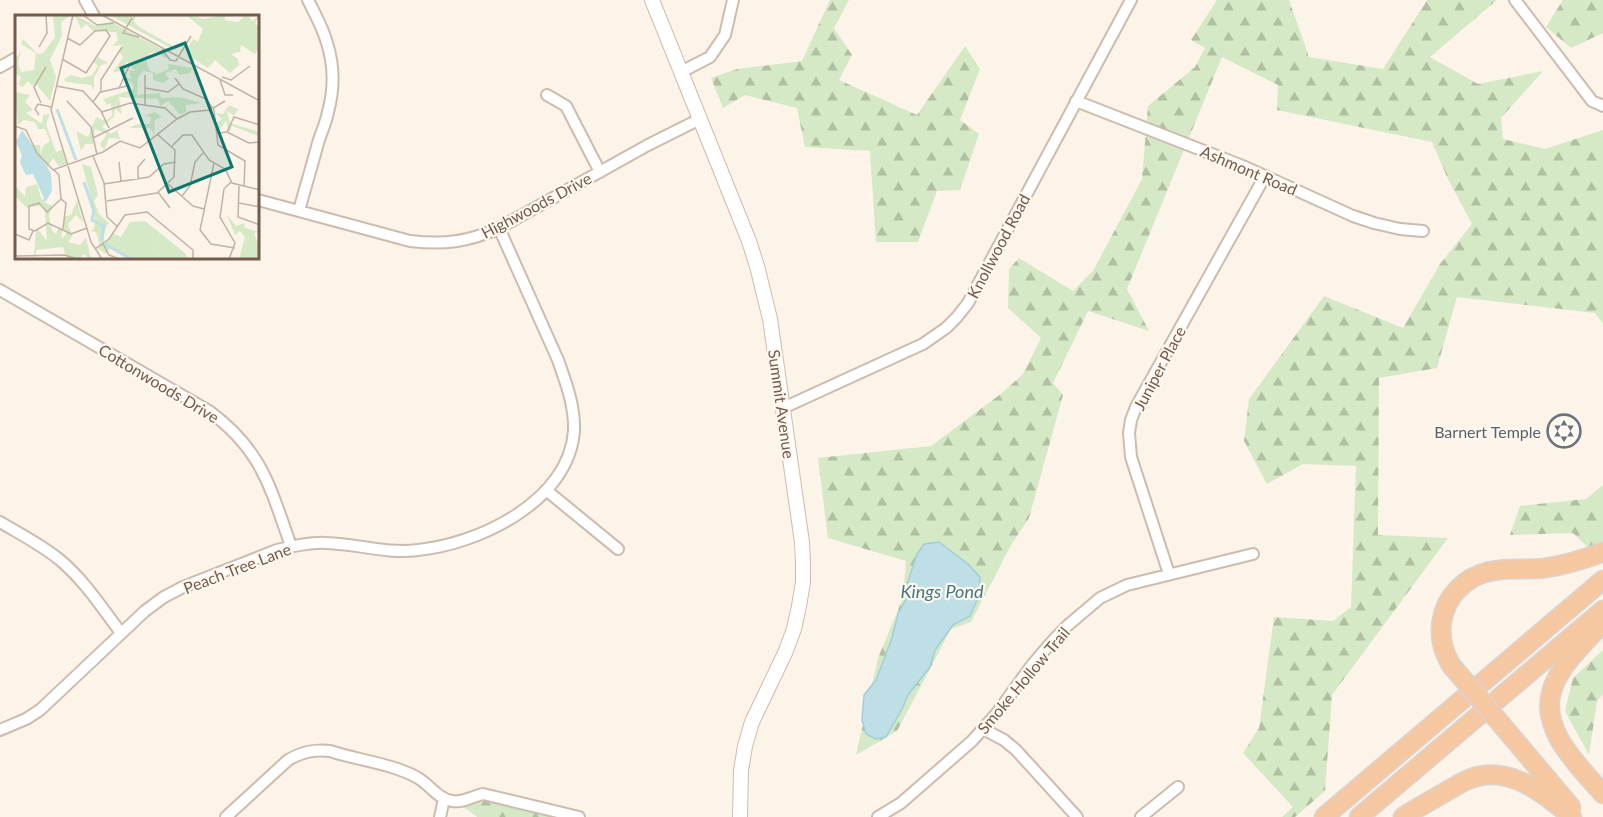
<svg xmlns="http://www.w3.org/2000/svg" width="1603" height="817" font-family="Lato,sans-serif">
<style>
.forest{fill:url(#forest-firs)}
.water{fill:#bddfe5;stroke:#a3ced6;stroke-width:1.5}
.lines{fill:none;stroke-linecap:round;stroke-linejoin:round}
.minor-casing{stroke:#cdbcae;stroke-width:14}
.tertiary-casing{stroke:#cdbcae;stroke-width:16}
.trunk-casing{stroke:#dbd4d1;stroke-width:21}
.minor{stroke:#fff;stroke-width:10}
.tertiary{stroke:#fff;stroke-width:14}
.trunk{stroke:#f5c8a2;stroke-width:18}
.trunk-bridge-casing{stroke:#dbd4d1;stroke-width:21;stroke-linecap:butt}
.trunk-bridge{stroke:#f5c8a2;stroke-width:18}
.labels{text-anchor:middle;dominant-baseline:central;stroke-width:4.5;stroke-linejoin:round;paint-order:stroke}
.street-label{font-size:16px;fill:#755b4d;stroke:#fef8ee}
.worship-label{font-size:16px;fill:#5b616d;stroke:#fef8ee;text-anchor:end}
.water-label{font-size:18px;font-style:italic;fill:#447780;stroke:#fef8ee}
.inset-river{fill:none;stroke:#bddfe5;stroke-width:3}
.inset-road{fill:none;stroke:#c2b2a5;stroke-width:1.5}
.view{fill:#0f766e;fill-opacity:0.15;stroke:#0f766e;stroke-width:3}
.inset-edge{fill:none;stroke:#755b4d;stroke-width:3}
</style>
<defs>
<pattern id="forest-firs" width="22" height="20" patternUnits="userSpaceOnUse" patternTransform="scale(1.5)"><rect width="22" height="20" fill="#d5e9c6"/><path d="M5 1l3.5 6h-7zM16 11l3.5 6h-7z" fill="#b1c0a3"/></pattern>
</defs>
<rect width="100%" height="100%" fill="#fcf4e8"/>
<path class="forest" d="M830,0H849L834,28L852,55L839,80L917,115L965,46L980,69L960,120L979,134L960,190L937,191L918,242H876L870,151L805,147L797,108L745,95L723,108L711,78L737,69L802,61Z
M1217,0H1289L1309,57L1383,69L1427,0H1497L1430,57L1478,84L1543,71L1501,118L1503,139L1545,149L1603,130V324L1595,313L1457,297L1437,368L1379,378L1378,535L1448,538L1332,695L1325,791L1295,817H1282L1293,807L1243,753L1259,728L1274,617L1333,621L1351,607L1356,466L1303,464L1267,484L1244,441L1249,399L1324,296L1403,328L1440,264L1472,224L1448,179L1432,142L1277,110L1278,85L1222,57L1127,289L1149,331L1088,311L1053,383L1063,395L1029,518L1011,545L971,622L951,629L897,731L856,755L878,658L903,598L906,561L828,538L818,458L931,446L1002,393L1023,374L1041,338L1008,308L1009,269L1019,258L1073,291L1093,271L1142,179L1148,106L1195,67L1205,48L1191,40Z
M1563,0H1603V33L1571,48L1546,27Z
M1603,485V555L1599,558L1573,533L1510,535L1520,506L1586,499Z
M1603,650V694L1597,701L1589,755L1565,711L1573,678Z
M480,791L564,817H477L460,804Z"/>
<path class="water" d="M939,542L968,564L980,577L979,596L970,616L953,625L935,650L930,667L908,695L902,709L886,737L876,739L866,734L862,720L864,695L876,680L892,638L898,614L907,597V584L917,554L924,544Z"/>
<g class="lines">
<defs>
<path id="minor" d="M85,0L94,16
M1515,0L1592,101L1603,106
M0,67L16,58
M681,72L710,57L725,35L733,0
M547,95L566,106L600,172
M1076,101L1245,167L1353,216L1374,223L1400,229L1423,231
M258,200L410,241C444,245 468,242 499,228L648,145L700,119
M299,211C305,188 312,166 318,143C321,133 326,123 328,112C334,90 334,65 327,43C323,28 315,14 308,0
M0,290L209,411C262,450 270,487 291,546
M783,408L923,344L946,328L957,317L968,303L1131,0
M546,490L618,549
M0,522C20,534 42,545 60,560C85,581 102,608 121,633
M1169,574L1131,457L1129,433L1131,420L1136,407L1265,176
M983,729L1004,740L1016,750L1077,817
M0,730L26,719L40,710L145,611L164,597L183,587L277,550C294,546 310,542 327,543C358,544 386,554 418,550C479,544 569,501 574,431C575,406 566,383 558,360L499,228
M226,817L288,760C302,752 314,749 330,751C357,760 394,764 418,778C430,785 438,799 452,801C463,803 473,796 483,794L579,817
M440,817L444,799
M878,817L901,803L972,741L997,713L1032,665L1049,645L1067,626L1100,598L1127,585L1253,554
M1141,817L1178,787"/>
<path id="tertiary" d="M652,0L749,241L757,266L770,319L802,542L803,562V582L799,606L794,629L785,653L752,722L745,746L741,771L740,817"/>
<path id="trunk" d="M1603,623C1586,641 1559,666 1552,690C1539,730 1580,767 1603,794
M1451,665C1441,648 1438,631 1444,612C1452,588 1474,572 1499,570C1515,568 1530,570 1545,568C1565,565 1585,559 1603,552
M1512,737L1571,807
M1324,817L1603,580
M1359,817L1603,610
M1403,817C1417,808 1432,800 1447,791C1455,787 1463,781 1472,778C1510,765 1545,794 1572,817"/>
</defs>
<use href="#minor" class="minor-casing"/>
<use href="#tertiary" class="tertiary-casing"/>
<use href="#trunk" class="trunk-casing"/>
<use href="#minor" class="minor"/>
<use href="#tertiary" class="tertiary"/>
<use href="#trunk" class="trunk"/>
<defs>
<path id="trunk-bridge" d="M1451,665L1512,737"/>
</defs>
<use href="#trunk-bridge" class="trunk-bridge-casing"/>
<use href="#trunk-bridge" class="trunk-bridge"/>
</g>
<defs>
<symbol id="synagogue-ring" viewBox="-11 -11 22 22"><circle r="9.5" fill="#fef8ee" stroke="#6b7280" stroke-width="1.5"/><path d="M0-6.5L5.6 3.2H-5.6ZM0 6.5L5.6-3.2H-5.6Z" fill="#6b7280"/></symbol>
</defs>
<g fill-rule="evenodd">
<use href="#synagogue-ring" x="1545" y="412" width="38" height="38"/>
</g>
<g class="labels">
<g class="street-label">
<text transform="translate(1249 170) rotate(23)">Ashmont Road</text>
<text transform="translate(536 205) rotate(-28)">Highwoods Drive</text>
<text transform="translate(998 246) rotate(-62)">Knollwood Road</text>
<text transform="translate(1159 368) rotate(-62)">Juniper Place</text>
<text transform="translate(159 383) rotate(31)">Cottonwoods Drive</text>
<text transform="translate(782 404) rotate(82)">Summit Avenue</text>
<text transform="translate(237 568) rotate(-21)">Peach Tree Lane</text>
<text transform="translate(1023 680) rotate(-50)">Smoke Hollow Trail</text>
</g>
<g class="worship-label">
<text x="1541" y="431">Barnert Temple</text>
</g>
<g class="water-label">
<text x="942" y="591">Kings Pond</text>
</g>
</g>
<g transform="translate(15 15)">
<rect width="244" height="244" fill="#fcf4e8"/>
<path d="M38,0H56L46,7L47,21L35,45L41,62L35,86L21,69L17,71L13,66L8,72L3,70L6,62L0,58V44L6,36L3,47L6,57L19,55L21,38L6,29L8,24L23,39L28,38L40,22ZM60,0L80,11L96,7L150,36L151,44L142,37L135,38L131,44L134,55L142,59L154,54L153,49L178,53L175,58L164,60L161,54L150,58L154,64L148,68L138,65V58L128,56L123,62L122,80L145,78L146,83L164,82L187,88L171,90V97L165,100L153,86L145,91L143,84L104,82L107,100L100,93L99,102L87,112L96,119L102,115L105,124L94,123L89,135L85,129L92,119L80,114L78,129H70L66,136L61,116L73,122L81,102L90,106L97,101L96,88L92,90L88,84L119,74L118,68L107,62L116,64L114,55L120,56L111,46L110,56L98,57L108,42L104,36L108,30L97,31L103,25L101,17L78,16L71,9L66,14ZM95,0H121L119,7L124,12L158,31H165L160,35L152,31ZM171,0L189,4L210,0V5L223,7L231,0L238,6L244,0L240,9L244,11V32L240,39L226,30L225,37L216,39L223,44L224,50L215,58L200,45L193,53L174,41L173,32L178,24L183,27L188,14ZM83,42L93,48L86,50L79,63V76L76,70L51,67L49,64L56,60L67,63L77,60L83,51L79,47ZM0,77L15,80L10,87L18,95L11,98L27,109L28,100L35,99L31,109L41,137L47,135L52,149L44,151L38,143L32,153L21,141L17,130H25L26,139L28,131L35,126L30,114H23L20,107L9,105L3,110ZM214,90L223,94L219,101L212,96L215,108L244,117V121L217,111L214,118L211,106L203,117L200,109L207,104L200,98L208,99ZM140,97L147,102L140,105L139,119L135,113H114L122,109H135L136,102L129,101ZM67,149L76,152L83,180L79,186L84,199L94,208L87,218L90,228L96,232L91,239L82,233L85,231L81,217L75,216L79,214L80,198ZM22,169L27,186L38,191L34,200L37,216L41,219L44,212L47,213V224L52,218L48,214L50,201L56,200L62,185L68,207L61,200L53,209L57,221L53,227L65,230L71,223L76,244L68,239L65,244H52L48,232L22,235L19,244L21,212L32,226L30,197L27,190L12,193L0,181V170L10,182L11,172ZM212,200L221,211L229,208L230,213L244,217L239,218L244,231L242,244H224L230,222L225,216L220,220ZM145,218L171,239V244H148L137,234Z" fill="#d5e9c6"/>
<path d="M130,206L145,218L137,234L148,244H118L90,228L98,218L106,222L115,207Z" fill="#d5e9c6"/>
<path d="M7,115L36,158L37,176L31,186L26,187L29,183L18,159L11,160L5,148L7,140L1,127Z" fill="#bddfe5"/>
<path class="inset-river" d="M42,94L61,145M69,167L79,196L77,205L89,211L87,225M90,229L116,244"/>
<path class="inset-road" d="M58,0L36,95L76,227L87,244M68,0L82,10L99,8M87,0L245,86M117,3L108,18L124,22M24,32L32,18L31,0M147,34L155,45L161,46L176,21M47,44L71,58L95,21L91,15L80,16L65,30L52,23M130,60V90M207,62L216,65L235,51M160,63L168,74L191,84L199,95L203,130L230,146L229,172M205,65L210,80H218M41,71L68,76L86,96L94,113M104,73L115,49M130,73L153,77L164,69M86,77L112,71M52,86L76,112L82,140M78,87L86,76V65L107,32M26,88L19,72L31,52M87,97L115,88L150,93L162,104M24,100L20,94L23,89L36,92M0,111L11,115L22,138L38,155L88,137L105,126L125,133L162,104L175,97L195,95L210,86M212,117L219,102L245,110M203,118L212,117L234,128L245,127M78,123L118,103M157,131L168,120H177L194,145L210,154L217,168L245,175M78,141L89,168L92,202L103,212M104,147L106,166M199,148L185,215L196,229L220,233M39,155L44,160L46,184L51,188L48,214M123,164V152L130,144M89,169L134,162L149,149L161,147M153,169L178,191L189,194M224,171L223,202L245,210M143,177L155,193M167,181L175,171L180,147L188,138M46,184L32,197L24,188L14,191V214L20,216L33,208L56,219L72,213M92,186L142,178L159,162L160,135L142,119M224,188L245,192M0,219L14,225L18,216M88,229L94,240L104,244M80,234L94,224L110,200L132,197L178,235V244M0,241L50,240L62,244M214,244L220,228L205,202L209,174L216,167"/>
<path class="view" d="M170,28L217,152L154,177L106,53Z"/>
<rect width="244" height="244" class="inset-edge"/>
</g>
</svg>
